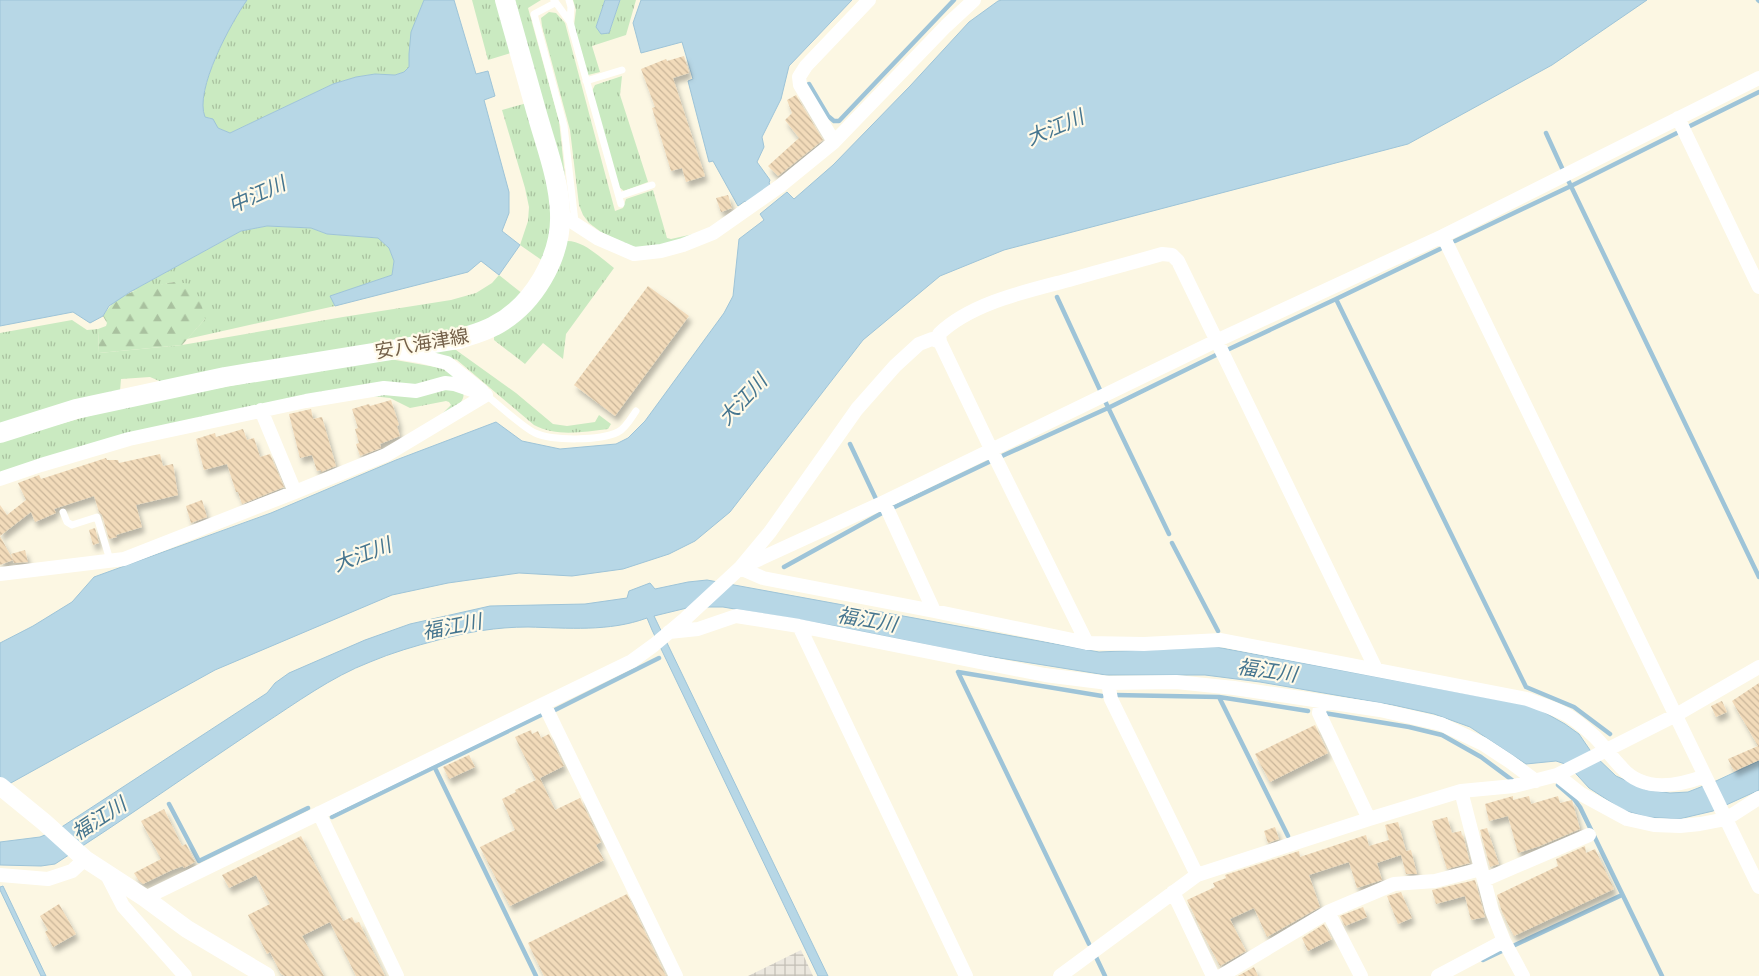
<svg xmlns="http://www.w3.org/2000/svg" width="1759" height="976" font-family="Signika,'Noto Sans JP',sans-serif">
<style>
.industrial{fill:url(#industrial-grid)}
.grass{fill:url(#grass-tufts)}
.forest{fill:url(#forest-firs)}
.water{fill:#b7d7e6;stroke:#9ec4d8}
.lines{fill:none;stroke-linecap:round;stroke-linejoin:round}
.stream{stroke:#9ec4d8;stroke-width:4.5}
.building{fill:url(#building-back-hatch);filter:url(#shadow)}
.service{stroke:#fff;stroke-width:7}
.minor{stroke:#fff;stroke-width:14}
.tertiary{stroke:#fff;stroke-width:18}
.secondary{stroke:#fff;stroke-width:20}
.labels{text-anchor:middle;dominant-baseline:central;stroke-width:4.5;stroke-linejoin:round;paint-order:stroke}
.street-label{font-size:19px;fill:#746049;stroke:#fffae9}
.water-label{font-size:20px;font-style:italic;fill:#45758f;stroke:#fffae9}
</style>
<defs>
<pattern id="industrial-grid" width="8" height="8" patternUnits="userSpaceOnUse" patternTransform="scale(1.25)"><rect width="8" height="8" fill="#ebe7de"/><path d="M0 4h8M4 0v8" fill="none" stroke="#c3bfb6"/></pattern>
<pattern id="grass-tufts" width="24" height="20" patternUnits="userSpaceOnUse" patternTransform="scale(1.25)"><rect width="24" height="20" fill="#caeac1"/><path d="M3 7l-1-3M5 7V3M7 7l1-3M15 17l-1-3M17 17v-4M19 17l1-3" fill="none" stroke="#a9c19f"/></pattern>
<pattern id="forest-firs" width="22" height="20" patternUnits="userSpaceOnUse" patternTransform="scale(1.25)"><rect width="22" height="20" fill="#caeac1"/><path d="M5 1l3.5 6h-7zM16 11l3.5 6h-7z" fill="#a9c19f"/></pattern>
<pattern id="building-back-hatch" width="6" height="6" patternUnits="userSpaceOnUse" patternTransform="scale(1.25)"><rect width="6" height="6" fill="#f2dbba"/><path d="M-1 5l2 2M0 0l6 6M5-1l2 2" fill="none" stroke="#c9b599"/></pattern>
<filter id="shadow"><feDropShadow dx="3" dy="5.5" stdDeviation="2.5" flood-color="#0004"/></filter>
</defs>
<rect width="100%" height="100%" fill="#fcf7e3"/>
<path class="industrial" d="M801,950L813,976H748Z"/>
<path class="grass" d="M247,0H424C416,22 408,43 409,67L404,72L395,75L375,74L356,77L333,84L230,133L218,128L210,118L205,117C194,90 231,23 247,0Z
M472,0H498L514,52L488,60Z
M513,0H541L528,8L559,121L567,195Z
M573,0H605L596,27L609,33L620,0H636L626,35L592,46L600,72L588,75L574,26L576,10Z
M549,12L556,13L565,23L615,211L623,208L626,199L653,190L667,238L671,239L698,233L661,248H634L601,232L589,223L583,215L579,205L570,130L542,26L541,18Z
M622,76L620,95L648,182L624,191L619,187L592,91L595,85Z
M527,103L549,187L551,229L543,261L520,245L528,221L529,207L525,188L502,110Z
M267,226L311,228L327,234L378,238L389,248L394,261L392,275L331,296L335,306L187,339L205,319L174,282L130,292L241,231Z
M566,241C583,240 601,258 614,268L566,334L563,359L543,343L525,364L494,340V336C515,318 543,300 555,275C561,264 563,253 566,241Z
M499,275L523,294L495,318L463,329L164,383L150,377L121,379L120,391L0,425V333L72,320L87,330L98,329L99,353L182,345L343,317L451,300L476,293L492,283Z
M449,349L456,350L516,393L553,424L567,426L595,422L599,415L611,424L608,429C582,432 557,437 534,425L457,360L430,352Z
M384,358L441,368L454,374L465,383L415,388L382,385L0,474V441L131,404Z
M444,388L463,392C467,404 447,412 438,418L451,405L449,402L446,401L410,408L390,398L372,396Z"/>
<path class="forest" d="M174,282L192,284L201,302L205,319L182,345L99,353L98,329L106,326L107,323L103,316C120,289 145,288 174,282Z"/>
<path class="water" d="M0,0H247C231,23 194,90 205,117L213,119L218,128L230,133L333,84L356,77L375,74L395,75L404,72L409,67V54L411,32L424,0H454L476,74L488,71L495,96L484,100L509,192V213L502,231L520,245L499,275L481,261L468,272L335,306L330,296L392,275L394,261L389,248L378,238L327,234L311,228L267,226L241,231L130,292L109,306L103,316L90,323L73,312L0,326Z
M605,0H620L609,33L601,34L596,27Z
M641,0H852L789,66L781,99L762,137L764,147L757,162L770,180L769,183L772,187L748,205L745,201L738,206L713,161L709,162L688,81L693,79L682,42L641,53L633,23Z
M1002,0H1647L1552,65L1408,144L1004,250L940,276L863,340L730,512L695,541L669,554L623,569L572,576L519,573L448,583L392,595L215,670L0,789V643L33,626L72,602L94,577L271,513L396,460L496,422L522,441L560,449L616,444L628,438L645,421L724,313L733,296L739,239L764,220L760,214L787,192L794,199L833,165L910,86L969,22L998,1Z
M707,580L1099,652L1216,647L1533,706L1565,724L1579,734L1592,753L1616,776L1647,790L1670,793L1688,792L1716,781L1759,761V790L1713,811L1679,819L1647,817L1623,810L1589,788L1568,765L1556,761L1526,764L1470,727L1434,714L1393,705L1260,682L1205,675H1106L962,652L835,626L723,607H691L654,616L828,976H818L652,630L647,618C609,632 568,628 528,627C497,627 467,632 438,640C415,646 391,653 370,662C331,677 296,703 262,725C193,771 125,819 55,864L41,866L0,865V842L40,837L57,830L267,693L275,683L289,673L365,640L410,624L490,606L585,604L627,598L629,591L650,583L655,589L688,582Z
M3,886L46,976H41L0,890V887Z"/>
<g class="lines">
<path class="stream" d="M1758,0L1759,1
M809,84L828,116L834,121H839L954,0
M1690,126L1759,92
M1546,133L1562,168
M1568,180L1759,577
M1455,241L1571,186L1677,133
M1057,297L1100,390
M1336,299L1526,687L1574,707L1610,734
M1227,350L1336,299L1440,249
M1105,401L1169,534
M850,444L876,499
M1002,456L1108,408L1216,355
M1172,543L1218,631
M784,567L882,513L989,462
M958,672L1089,944
M958,672L1102,696
M1115,695L1219,697L1308,711
M1219,697L1288,836
M555,710L659,658
M1324,713L1409,727L1442,735L1481,757L1512,780
M435,768L536,976
M1558,785L1574,799L1580,807L1662,976
M169,804L199,861L308,808
M332,817L541,715
M1515,945L1622,895
M1096,957L1105,976
M1483,960L1504,950"/>
</g>
<path class="building" d="M684,56L689,73L673,78L705,176L686,182L682,168L671,171L652,108L655,107L641,69L666,59L667,61Z
M796,95L823,140L778,176L768,166L799,138L785,120L792,113L787,100Z
M728,195L732,208L721,212L716,198Z
M648,286L689,316L615,416L574,385Z
M391,400L399,425L397,426L400,436L380,444L381,448L360,456L356,444L359,443L355,429L358,428L352,409L369,404L370,406Z
M311,409L313,419L322,417L336,466L321,472V470L317,471L312,455L300,458L289,414Z
M243,429L247,440L254,438L260,457L270,454L284,487L242,504L238,492H236L227,464L204,470L196,439L215,433L216,437Z
M160,454L163,466L173,464L178,495L136,505L142,527L116,535L117,537L109,539L102,515L99,512L94,496L54,509L56,513L35,522L31,512L0,536V505L7,515L26,500L18,483L39,475L41,479L106,458L107,460H118L119,463Z
M202,500L207,517L191,523L186,506Z
M95,528L99,543L93,545L89,530Z
M0,536L13,560L0,565Z
M25,550L28,562L14,563L11,554Z
M1759,683V760L1734,771L1728,759L1758,746L1732,701Z
M1722,701L1727,712L1716,717L1711,706Z
M1315,725L1328,753L1270,782L1255,754Z
M531,730L532,734L538,731L541,738L549,734L564,766L540,778L555,810L580,798L601,842L596,845L604,860L510,906L480,847L515,830L502,799L516,792L515,790L536,780L515,737Z
M469,755L475,767L449,779L443,767Z
M1513,796V800L1529,796L1531,804L1558,796L1560,803L1572,800L1580,829L1540,846L1518,853L1508,816L1489,821L1485,804Z
M164,809L182,846L186,844L195,862L184,868L183,866L172,870L143,884L139,881L134,873L161,859L141,821Z
M1447,817L1452,833L1461,831L1462,836L1463,835L1470,863L1447,869L1432,821Z
M1398,822L1406,851L1411,850L1417,874H1406L1401,855L1377,863L1382,880L1357,888L1349,862L1309,875L1320,907L1267,937L1254,908L1230,919L1246,951L1220,966L1204,936L1187,900L1215,887L1213,883L1226,878L1225,875L1299,851L1300,857L1366,835L1369,846L1389,840L1385,825Z
M1275,827L1279,839L1268,843L1264,831Z
M1487,828L1499,864L1490,867L1480,830Z
M301,836L343,921L352,917L355,923L359,922L385,976H356L330,922L302,936L324,976H285L281,974L270,952L267,954L248,915L270,904L256,875L229,888L222,875Z
M1585,846L1586,853L1595,849L1614,889L1514,936L1502,912L1497,895L1558,866L1556,859Z
M1475,880L1485,917L1471,920L1465,896L1436,904L1432,890Z
M1401,892L1412,918L1398,924L1387,896Z
M627,894L666,976H544L528,943Z
M59,904L76,934L53,947L45,932L48,930L40,916Z
M1363,907L1367,917L1345,926L1340,916Z
M1324,924L1332,939L1308,951L1302,938Z
M1254,967L1258,976H1238Z"/>
<g class="lines">
<path class="service" d="M554,0L570,22L621,204
M569,0L571,7L570,22
M555,3L534,14L564,126L575,222
M586,81L622,70
M619,196L652,185
M486,395C498,404 522,427 535,433C553,441 600,441 618,432C626,428 631,418 636,411
M63,512L67,522L72,525L97,517L110,560"/>
<path class="minor" d="M1678,118L1759,287
M834,142L800,85L799,77L806,66L869,0
M560,214L597,238L634,254L661,251L683,245L713,233L780,186L834,142L946,26L974,0
M1443,236L1759,887
M940,342L939,334C971,303 1027,291 1069,280C1100,271 1131,263 1162,254L1172,255L1178,261L1376,669
M402,353L420,356L447,363L482,391
M261,410L295,492
M0,479L41,465L129,439L306,401L384,388L416,391L445,383L454,384L486,395
M884,502L934,611
M0,574L124,559L295,492L386,455L486,395
M799,626L966,976
M669,632L698,629L736,616L799,626L1045,675L1108,683L1176,682L1234,688L1380,710L1441,724L1483,744L1509,761L1536,781
M1087,643L992,451L940,342L932,339L919,344L895,366L857,409L770,532L740,568L763,578L934,611L1087,643L1144,644L1221,640L1527,699C1540,704 1555,708 1567,715C1576,720 1586,729 1594,736C1604,746 1612,758 1622,768C1644,793 1678,786 1705,776
M1108,683L1111,699L1197,875
M1321,702L1319,713L1369,819
M544,704L676,976
M1557,775L1581,794L1627,819L1654,825L1680,826L1700,824L1726,819L1759,798
M1461,791L1492,911L1504,941L1523,976
M319,813L397,976
M106,873L123,906L185,976
M0,875L48,879L72,871L85,859
M1484,880L1589,835
M1173,892L1213,976
M145,898L632,661L654,645L686,618L740,568L884,502L1216,341L1443,236L1759,78
M1328,912L1361,976
M1060,976L1197,875L1369,819L1461,791L1514,786L1557,775L1676,715L1759,667
M1221,976L1328,912L1394,884L1435,881L1481,869
M1438,976L1504,941"/>
<path class="tertiary" d="M0,786L44,822L85,859L145,898L187,929L266,976"/>
<path class="secondary" d="M0,433L76,409L225,377L459,339C471,335 483,332 494,326C533,306 562,257 560,213C559,180 546,146 537,114C526,76 516,38 505,0"/>
</g>
<g class="labels">
<g class="street-label">
<text transform="translate(422 344) rotate(-10)">安八海津線</text>
</g>
<g class="water-label">
<text transform="translate(1055 128) rotate(-23)">大江川</text>
<text transform="translate(257 195) rotate(-24)">中江川</text>
<text transform="translate(743 400) rotate(-47)">大江川</text>
<text transform="translate(362 555) rotate(-21)">大江川</text>
<text transform="translate(867 620) rotate(10)">福江川</text>
<text transform="translate(452 627) rotate(-11)">福江川</text>
<text transform="translate(1267 671) rotate(8)">福江川</text>
<text transform="translate(99 819) rotate(-33)">福江川</text>
</g>
</g>
</svg>
